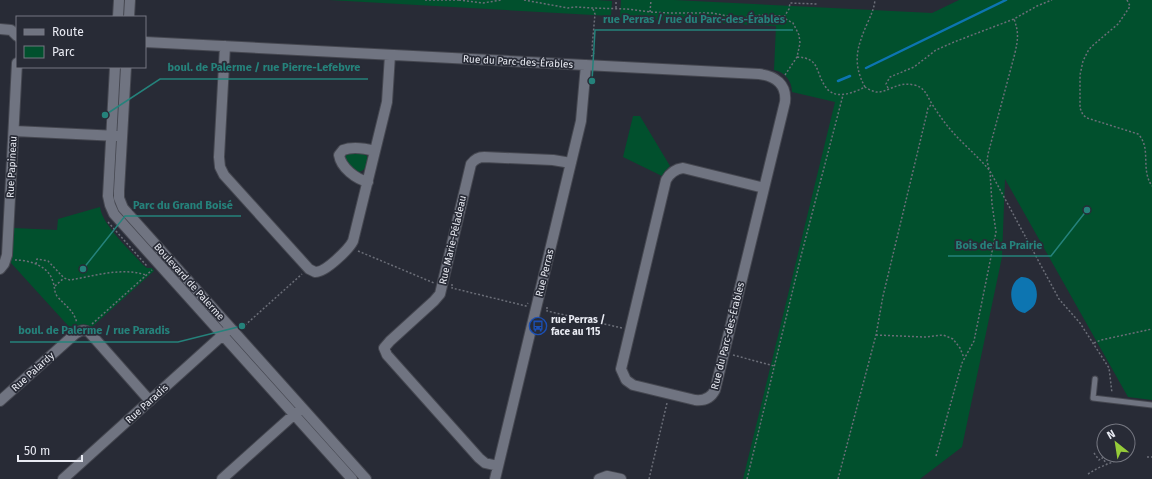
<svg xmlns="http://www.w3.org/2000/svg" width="1152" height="479" font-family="'Fira Sans',sans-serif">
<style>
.green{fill:#01502d}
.water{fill:#0d75b1}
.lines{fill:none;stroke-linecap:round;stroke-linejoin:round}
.stream{stroke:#0d75b1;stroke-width:2.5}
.service-casing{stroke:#454750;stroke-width:7}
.minor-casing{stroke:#454750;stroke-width:12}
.path{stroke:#6b6e78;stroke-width:1.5;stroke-dasharray:2 2;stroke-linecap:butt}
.service{stroke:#707481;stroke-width:5}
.minor{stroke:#707481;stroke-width:10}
.labels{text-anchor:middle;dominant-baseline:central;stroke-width:3.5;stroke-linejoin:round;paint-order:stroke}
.street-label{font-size:10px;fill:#e8eaf2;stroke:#282b36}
.poi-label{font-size:10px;font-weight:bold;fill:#e8eaf2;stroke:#282b36;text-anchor:start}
.leader{fill:none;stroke:#25827b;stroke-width:1.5}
.callout-dot{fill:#25827b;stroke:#282b36;stroke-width:1.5}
.callout-label{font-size:11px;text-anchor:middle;font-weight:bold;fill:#25827b;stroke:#282b36;stroke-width:3.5;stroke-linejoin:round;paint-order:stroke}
</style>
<rect width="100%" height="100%" fill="#282b36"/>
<path class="green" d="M329,0H597L612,1L611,16Z
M621,0H674L932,13L959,0H1152V400L1128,397L1005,179L1002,257L962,447L920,479H743L835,102L792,92C792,81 785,72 774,70L776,26L620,18Z
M633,116H640L670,166L665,171L662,176L623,157Z
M361,152L367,156C368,164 365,173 356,172L348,164L345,157L348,153Z
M100,207C102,225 131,251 143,265L147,268H152L154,271L92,327C84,322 78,324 72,330L11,263L14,228L57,230L58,219Z"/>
<path class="water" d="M1021,277C1035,276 1040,292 1035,304C1033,308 1029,310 1025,313C1009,312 1006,284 1021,277Z"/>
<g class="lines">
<path class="stream" d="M866,68L1006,0
M838,81L850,76"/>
<defs>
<path id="service" d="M1095,379L1093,398L1152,405"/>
<path id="minor" d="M118,17L119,0
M129,17L130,0
M0,29L11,30L17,36
M145,42L759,74C775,76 787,84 785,102L715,390C711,398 704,401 695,400L633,385L626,380L621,369L666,180C670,173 675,169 683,168L764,188
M225,46L219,157L220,167L224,175L309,269L315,272C325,273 349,249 353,241L387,102L390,55
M115,67L108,196L110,205L114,214L352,479
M126,67L119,191V198L123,208L366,479
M14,131L118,136
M368,182C356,179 341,168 339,155L343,150C353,146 364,148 375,151
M0,269L4,264L7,255L17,63
M0,401L75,334C80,331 83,329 89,332L150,401
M498,466L485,463L479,458L387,355L384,348L390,341L434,301L440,294L471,164C474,160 478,157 484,157L553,160L571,163
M63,479L227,331
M222,479L299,410
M495,479L581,121L586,65
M599,479L607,476L621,479"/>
</defs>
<use href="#service" class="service-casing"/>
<use href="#minor" class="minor-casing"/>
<path class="path" d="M425,0H459
M459,0L483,3L501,0
M524,0L568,8L576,7L592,8L627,9L650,12L670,13H712L733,17L744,18L761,15L780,16L793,23L799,35L800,43L797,57L785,75
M1127,0L1130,6L1129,8L1118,24L1091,47L1088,51L1083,61L1080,75V108L1083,115L1087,118L1138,134C1152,148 1140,169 1152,186
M616,8V0
M650,12L651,0
M784,17L789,9L790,3L817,4
M591,56L594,55L592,48L595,14L593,9
M797,57C820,58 815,71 825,86C834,101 853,93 865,87C868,89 872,91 876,92C888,93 897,81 914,85C925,87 927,96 932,104C940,117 950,130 960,140C971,151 981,160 990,171L1059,299L1080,323L1109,368L1112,393
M865,87C852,63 857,47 867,24C871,15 874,9 875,0
M888,88L886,84L890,77L914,67L936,50L954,42L1014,19L1037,6L1052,0
M989,169L987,161L988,154L1015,53C1018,39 1019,33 1014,19
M108,222L147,266
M358,251L434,283
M15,260C30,260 49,266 53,282C55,287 54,292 57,296C66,307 73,309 77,323
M36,264L37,259L48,261L64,278L70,280C94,276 122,267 146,275
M451,285H453L452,288L526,306L528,303
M55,286L64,278
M546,308H548L547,311L622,328
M92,324L152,270
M242,328L302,274
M876,335L925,337L943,335L953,339L960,348L964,358
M1094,343L1101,340L1152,329
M733,355L774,366
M1094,453L1099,460L1102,458
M1106,455L1102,458L1107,464
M936,456L962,363L974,341L996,232L992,204L990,172
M1147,457H1152
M1088,474L1098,468L1120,459
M649,479L667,403
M747,479L801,256L843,95
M838,479L876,335L883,296L926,117L928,108L932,104"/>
<use href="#service" class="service"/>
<use href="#minor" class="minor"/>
</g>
<defs>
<symbol id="bus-ring" viewBox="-11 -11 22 22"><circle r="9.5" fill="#282b36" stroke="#1a4fb4" stroke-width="1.5"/><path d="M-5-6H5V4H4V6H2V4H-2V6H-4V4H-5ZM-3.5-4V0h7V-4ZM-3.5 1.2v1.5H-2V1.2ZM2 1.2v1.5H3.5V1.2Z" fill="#1a4fb4"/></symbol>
</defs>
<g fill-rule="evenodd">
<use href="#bus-ring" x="528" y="316" width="20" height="20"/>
</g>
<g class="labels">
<g class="street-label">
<text transform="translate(518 62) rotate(3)">Rue du Parc-des-Érables</text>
<text transform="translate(12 167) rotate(-87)">Rue Papineau</text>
<text transform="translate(453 240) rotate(-77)">Rue Marie-Péladeau</text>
<text transform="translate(545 273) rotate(-76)">Rue Perras</text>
<text transform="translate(189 282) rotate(48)">Boulevard de Palerme</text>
<text transform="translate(728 336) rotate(-76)">Rue du Parc-des-Érables</text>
<text transform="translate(33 372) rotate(-42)">Rue Palardy</text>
<text transform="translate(147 404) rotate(-42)">Rue Paradis</text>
</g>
<g class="poi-label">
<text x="551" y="320">rue Perras /<tspan x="551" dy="12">face au 115</tspan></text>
</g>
</g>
<path class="leader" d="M592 81L595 30H793M105 115L160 79H368M83 269L125 216H241M1087 210L1051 256H948M242 326L178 342H10"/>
<g class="callout-dot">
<circle cx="592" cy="81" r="4"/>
<circle cx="105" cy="115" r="4"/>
<circle cx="83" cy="269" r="4"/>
<circle cx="1087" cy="210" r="4"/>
<circle cx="242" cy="326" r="4"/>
</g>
<g class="callout-label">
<text x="694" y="23">rue Perras / rue du Parc-des-Érables</text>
<text x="264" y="71">boul. de Palerme / rue Pierre-Lefebvre</text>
<text x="183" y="209">Parc du Grand Boisé</text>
<text x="999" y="249">Bois de La Prairie</text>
<text x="94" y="334">boul. de Palerme / rue Paradis</text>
</g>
<rect x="16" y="16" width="130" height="52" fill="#282b36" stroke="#757781"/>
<rect x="24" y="29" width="20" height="6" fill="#707481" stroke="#757781"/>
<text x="52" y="36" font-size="12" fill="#e8eaf2">Route</text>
<rect x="24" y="46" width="20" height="12" fill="#01502d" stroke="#757781"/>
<text x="52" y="56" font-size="12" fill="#e8eaf2">Parc</text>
<g transform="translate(1116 443) rotate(330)"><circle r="19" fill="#282b36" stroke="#757781"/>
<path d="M0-3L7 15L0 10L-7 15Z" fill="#96cc39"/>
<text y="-6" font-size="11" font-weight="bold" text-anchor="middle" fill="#e8eaf2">N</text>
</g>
<path d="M18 455v6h64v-6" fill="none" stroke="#e8eaf2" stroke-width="2"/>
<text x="24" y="455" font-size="12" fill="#e8eaf2" stroke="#282b36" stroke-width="3" paint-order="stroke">50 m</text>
</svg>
